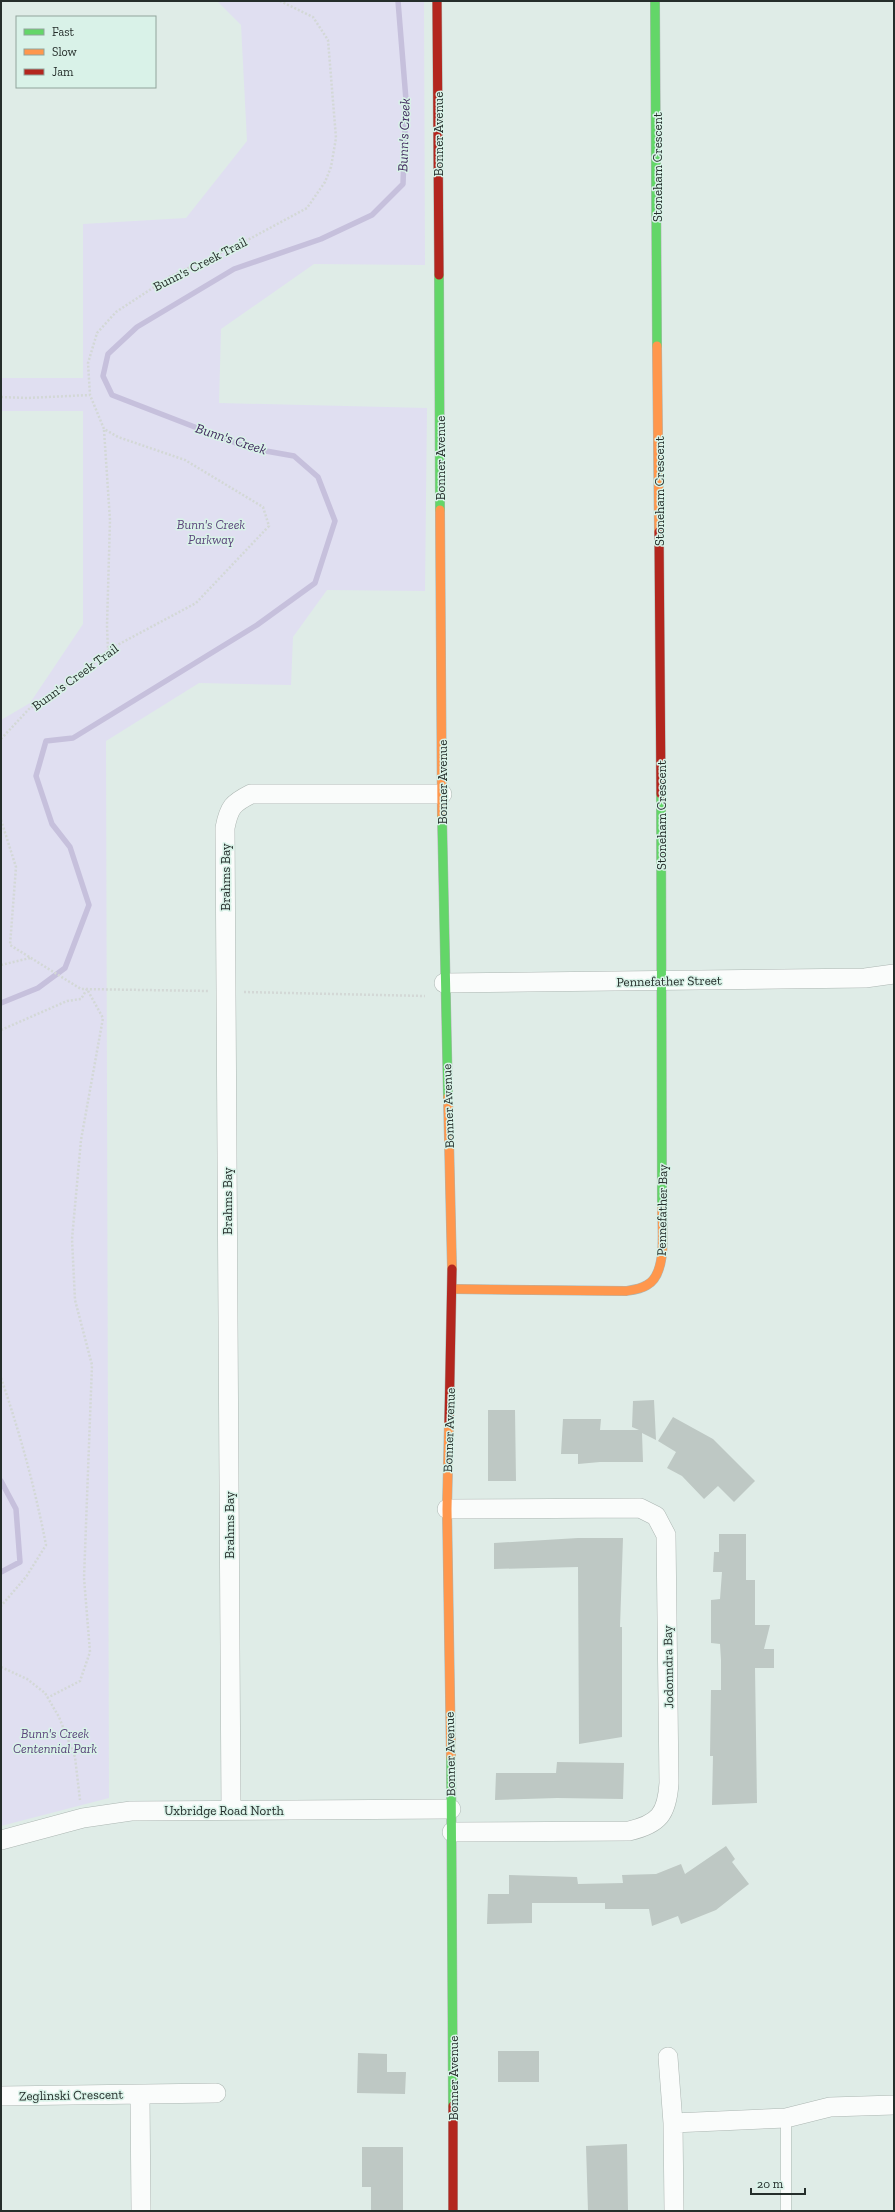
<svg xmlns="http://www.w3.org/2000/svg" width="895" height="2212" font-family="'Zilla Slab',serif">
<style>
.green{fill:#e0dff1}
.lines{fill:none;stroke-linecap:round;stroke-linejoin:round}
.stream{stroke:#c6c0dc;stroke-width:5.5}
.building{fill:#bec8c4}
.lane-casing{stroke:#acb6b2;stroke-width:11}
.street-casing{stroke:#acb6b2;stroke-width:20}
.fast-casing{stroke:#acb6b2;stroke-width:10}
.slow-casing{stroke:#acb6b2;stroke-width:10}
.jam-casing{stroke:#acb6b2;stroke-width:10}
.path{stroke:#d3d8d6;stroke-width:2.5;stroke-dasharray:2 2;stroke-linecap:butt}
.lane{stroke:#fafcfb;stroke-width:10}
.street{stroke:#fafcfb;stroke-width:19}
.fast{stroke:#63d668;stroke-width:9}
.slow{stroke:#ff974d;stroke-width:9}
.jam{stroke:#b3261e;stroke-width:9}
.labels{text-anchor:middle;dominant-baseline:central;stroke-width:3;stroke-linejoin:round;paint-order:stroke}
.street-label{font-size:13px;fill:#252e2b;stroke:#d9f2e8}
.park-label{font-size:13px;font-style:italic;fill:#5a437b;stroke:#d9f2e8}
.water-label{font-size:14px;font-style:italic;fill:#3f285d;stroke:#d9f2e8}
</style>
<rect width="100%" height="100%" fill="#dfece7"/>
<path class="green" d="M217,1H424L425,265L314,264L221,329L219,403L427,408L425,591L327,590L293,637L291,685L199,683L106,741L109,1798L1,1826V720L30,703L83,624V411H1V378H83V224L186,218L247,141L241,25Z"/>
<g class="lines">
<path class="stream" d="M1,1003L38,988L65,968L89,905L70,847L52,824L36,776L46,741L73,738L257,625L315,583L335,521L318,477L294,456L249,448L112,395L103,376L108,354L137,327L234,269L321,239L372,215L403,184L406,100L398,1
M1,1481L16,1509L20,1562L1,1572"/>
</g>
<path class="building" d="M654,1400L656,1440L642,1433L643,1462H600L578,1464V1454H561L563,1419H601L600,1430H639L632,1427L633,1401Z
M488,1410H515L516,1481H488Z
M673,1417L713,1439L755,1481L734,1502L718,1486L704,1499L682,1476L667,1468L676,1452L658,1441Z
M719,1534H746V1580H755V1625H770L764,1649H774V1668H755L757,1803L712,1805L713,1756H710L711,1690H721V1660L720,1644L711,1643V1600L720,1599L722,1572H713L714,1552H719Z
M578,1538H623L620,1627H622V1737L579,1744L578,1567L494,1569V1543Z
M557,1762L624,1763L623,1799L557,1798L495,1800L496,1773H556Z
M726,1846L735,1859L732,1862L749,1884L716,1910L681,1924L678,1916L652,1926L649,1909H605V1903H532V1923L487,1924L488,1894H509V1875L577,1877L578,1884L623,1883L622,1875L656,1874L681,1864L685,1874Z
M498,2051H539V2082H498Z
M358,2053L387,2054V2072H406L405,2094L357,2093Z
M627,2144L628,2211H588L586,2146Z
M362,2147H403V2211H371V2187H362Z"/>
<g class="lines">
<defs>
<path id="lane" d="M786,2118V2211"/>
<path id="street" d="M444,983L865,978L894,974
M447,1509L640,1508L656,1516L666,1535L669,1783C667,1814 659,1824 629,1831L452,1832
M231,1810L225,828C229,807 233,803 251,794H442
M1,1840L83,1818L131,1811L451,1809
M668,2057L673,2123
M140,2095L141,2211
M1,2096L216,2093
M674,2211L673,2123L786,2118L830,2107L894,2105"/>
<path id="fast" d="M655,1L657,346
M439,275L440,510
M661,794L662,1206
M442,816L448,1097
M451,1757L453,2106"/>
<path id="slow" d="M657,346L659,532
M440,510L442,816
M448,1097L452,1269
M453,1289L626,1291C633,1290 641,1289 647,1285C668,1274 662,1227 662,1206
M449,1422L447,1509L451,1757"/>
<path id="jam" d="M437,1L439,275
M659,532L661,794
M449,1422L452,1269
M453,2106V2211"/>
</defs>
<use href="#lane" class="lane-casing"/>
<use href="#street" class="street-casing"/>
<use href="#fast" class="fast-casing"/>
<use href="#slow" class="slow-casing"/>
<use href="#jam" class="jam-casing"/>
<path class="path" d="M1,397L27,398L90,395
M104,430L110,520L107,626L108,650
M1,739L29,709L78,678L108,650L196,603L269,526L263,507L185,460L118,437L104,429L90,395L88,363L97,333L116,312L171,276L242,243L307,208L325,182L331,167L336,138L328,40L313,17L280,1
M1,820L16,867L10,945L81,989L209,991
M1,965L30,958
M244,992L425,996
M1,1030L67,1001L81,999L87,989L103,1018L81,1140L72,1239L75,1300L92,1365L84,1578L90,1652L80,1681L47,1698
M1,1378C20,1433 35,1488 46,1545L26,1577L1,1606
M1,1667L27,1679L45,1693L59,1717L75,1757L80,1800"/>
<use href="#lane" class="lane"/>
<use href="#street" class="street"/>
<use href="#fast" class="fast"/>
<use href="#slow" class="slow"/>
<use href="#jam" class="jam"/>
</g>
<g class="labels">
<g class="street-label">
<text transform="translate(438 134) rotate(-90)">Bonner Avenue</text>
<text transform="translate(657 167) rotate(-90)">Stoneham Crescent</text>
<text transform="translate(200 264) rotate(-27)">Bunn's Creek Trail</text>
<text transform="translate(440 458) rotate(-90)">Bonner Avenue</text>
<text transform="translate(659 491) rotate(-90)">Stoneham Crescent</text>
<text transform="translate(75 677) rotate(-36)">Bunn's Creek Trail</text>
<text transform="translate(442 782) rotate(-90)">Bonner Avenue</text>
<text transform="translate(661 815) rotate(-90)">Stoneham Crescent</text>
<text transform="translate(225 877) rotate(-90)">Brahms Bay</text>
<text transform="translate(669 981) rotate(-1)">Pennefather Street</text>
<text transform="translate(448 1106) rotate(-92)">Bonner Avenue</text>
<text transform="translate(227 1201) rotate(-90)">Brahms Bay</text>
<text transform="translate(662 1210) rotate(-89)">Pennefather Bay</text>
<text transform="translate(449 1430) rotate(-88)">Bonner Avenue</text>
<text transform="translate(229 1525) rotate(-90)">Brahms Bay</text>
<text transform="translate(668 1667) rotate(-91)">Jodonndra Bay</text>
<text transform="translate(450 1754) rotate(-91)">Bonner Avenue</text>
<text x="224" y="1810">Uxbridge Road North</text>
<text transform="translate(453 2078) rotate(-90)">Bonner Avenue</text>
<text transform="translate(71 2095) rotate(-1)">Zeglinski Crescent</text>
</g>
<g class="park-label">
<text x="211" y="524">Bunn's Creek<tspan x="211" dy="15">Parkway</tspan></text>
<text x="55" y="1733">Bunn's Creek<tspan x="55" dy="15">Centennial Park</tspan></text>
</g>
<g class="water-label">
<text transform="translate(404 135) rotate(-88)">Bunn's Creek</text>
<text transform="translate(231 439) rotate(18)">Bunn's Creek</text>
</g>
</g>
<rect width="895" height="2212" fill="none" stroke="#252e2b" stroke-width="4"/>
<rect x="16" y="16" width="140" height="72" fill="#d9f2e8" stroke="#91a49c"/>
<rect x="24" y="29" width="20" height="6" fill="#63d668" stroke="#91a49c"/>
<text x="52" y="36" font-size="12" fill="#252e2b">Fast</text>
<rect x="24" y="49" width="20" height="6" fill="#ff974d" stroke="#91a49c"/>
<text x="52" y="56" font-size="12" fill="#252e2b">Slow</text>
<rect x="24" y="69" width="20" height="6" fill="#b3261e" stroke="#91a49c"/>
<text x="52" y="76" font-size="12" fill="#252e2b">Jam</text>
<path d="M751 2188v6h54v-6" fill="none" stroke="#252e2b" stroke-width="2"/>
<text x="757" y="2188" font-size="12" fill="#252e2b" stroke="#d9f2e8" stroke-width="3" paint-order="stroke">20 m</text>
</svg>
